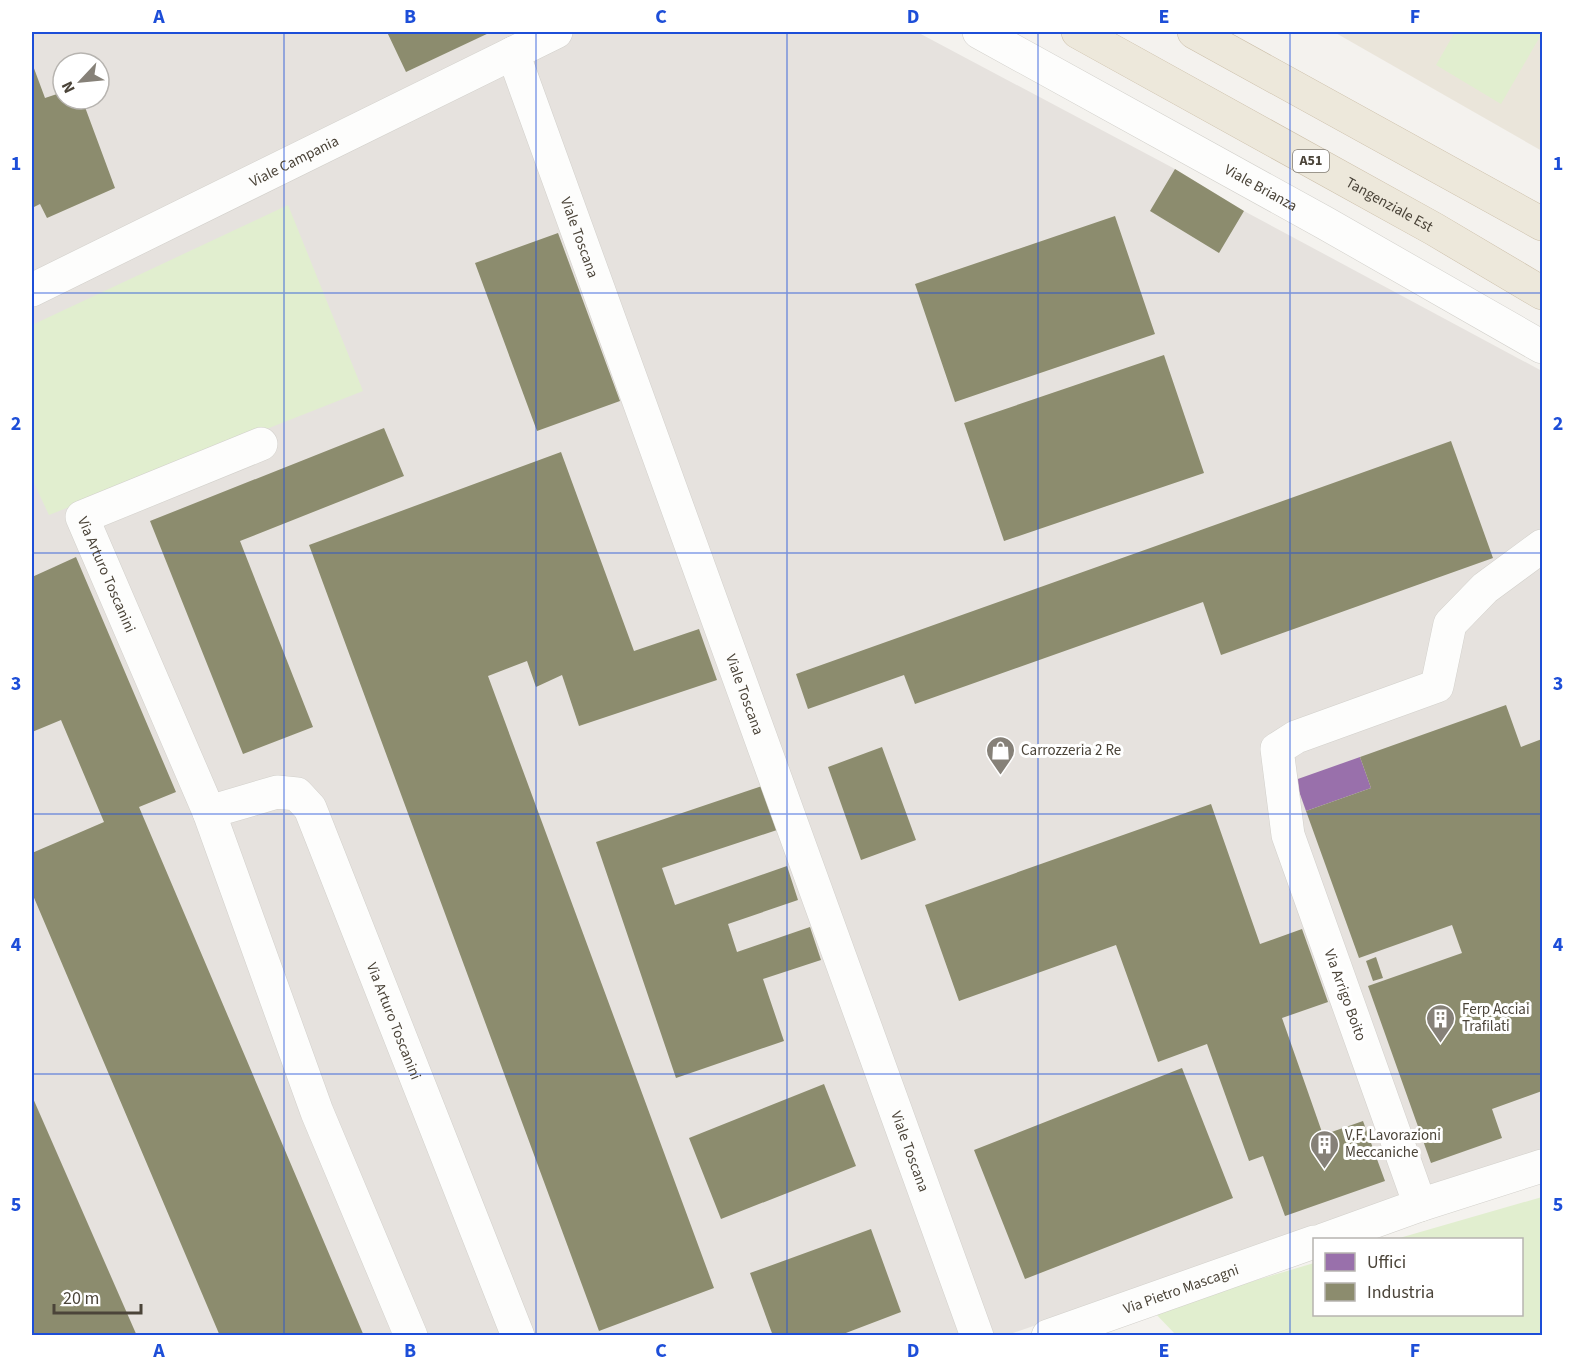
<svg xmlns="http://www.w3.org/2000/svg" width="1574" height="1367" font-family="'Source Sans 3',sans-serif">
<style>
.industrial{fill:#e6e2de;fill-rule:evenodd}
.education{fill:#eae5da}
.green{fill:#e1eecf}
.offices{fill:#9970ab}
.industry{fill:#8c8c6e}
.lines{fill:none;stroke-linecap:round;stroke-linejoin:round}
.minor-casing{stroke:#d2d0cb;stroke-width:34}
.highway-casing{stroke:#ccbfa9;stroke-width:34}
.minor{stroke:#fdfdfc;stroke-width:33}
.highway{stroke:#ede8db;stroke-width:33}
.grid{fill:none;stroke:#1d4ed8;stroke-width:1.5;stroke-opacity:0.55}
.labels{text-anchor:middle;dominant-baseline:central;stroke-width:6;stroke-linejoin:round;paint-order:stroke}
.shield{fill:#fff;stroke:#817c74;stroke-width:1.5}
.shield-label{font-size:14px;font-weight:bold;fill:#4b4439}
.street-label{font-size:15px;fill:#4b4439;stroke:#fff}
.poi-label{font-size:15px;fill:#4b4439;stroke:#fff;text-anchor:start}
.neatline{fill:none;stroke:#1d4ed8;stroke-width:2}
.grid-label{font-size:20px;text-anchor:middle;font-weight:bold;fill:#1d4ed8}
</style>
<rect width="100%" height="100%" fill="#f4f2ee"/>
<path class="industrial" d="M32,32H917L1175,169L1244,211L1542,371V1152L1007,1335H32ZM63,63H99V99H63Z"/>
<path class="education" d="M1334,32H1542V151Z"/>
<path class="green" d="M1455,32H1542V33L1501,104L1436,65Z
M288,205L363,391L49,515L32,479V325Z
M1542,1197V1335H1176L1153,1311L1314,1263V1314H1522V1240L1396,1239Z"/>
<path class="offices" d="M1360,757L1371,788L1306,811L1295,780Z"/>
<path class="industry" d="M387,32H491L406,72Z
M32,63L45,98L63,92V99H82L115,188L47,218L40,204L32,208Z
M1175,169L1244,211L1219,253L1150,211Z
M1115,216L1155,334L955,402L915,284Z
M558,233L620,401L537,431L475,263Z
M1164,355L1204,473L1004,541L964,423Z
M384,428L404,476L240,541L313,727L243,754L150,521Z
M1451,441L1493,558L1221,655L1203,602L915,704L904,675L808,709L796,674Z
M561,452L634,651L699,629L717,680L579,726L562,675L536,687L527,661L488,676L714,1288L599,1331L309,545Z
M76,557L176,792L139,807L364,1336H220L32,893V853L104,822L61,720L32,732V577Z
M1506,705L1521,747L1542,739V1091L1492,1109L1502,1138L1431,1163L1368,986L1462,953L1452,925L1359,958L1306,811L1371,788L1360,757Z
M882,747L916,840L861,860L828,767Z
M762,786L777,830L662,868L675,905L787,866L798,900L728,924L737,952L810,927L821,960L763,979L784,1041L676,1078L596,842Z
M1211,804L1260,944L1302,929L1328,1002L1282,1018L1323,1135L1363,1121L1385,1181L1285,1216L1263,1156L1249,1161L1207,1044L1158,1062L1116,945L959,1001L925,905Z
M1376,957L1383,978L1373,981L1366,961Z
M1182,1068L1233,1198L1025,1279L974,1150Z
M824,1084L856,1166L721,1219L689,1138Z
M32,1096L137,1336H32Z
M871,1229L901,1312L838,1336H773L750,1273Z"/>
<g class="lines">
<defs>
<g id="minor">
<path id="s1" d="M979,32L1325,223L1542,347"/>
<path id="s2" d="M513,53L977,1336"/>
<path id="s3" d="M32,290L556,32"/>
<path id="s4" d="M261,444L82,517L209,812L317,1112L411,1336"/>
<path id="s5" d="M209,812L277,792L297,794L310,808L518,1336"/>
<path d="M1420,1205L1288,835L1277,749L1296,737L1437,686L1450,624L1485,588L1542,546"/>
<path d="M1323,1240L1420,1205L1542,1166"/>
<path id="s6" d="M1048,1336L1314,1242"/>
</g>
<g id="highway">
<path id="s7" d="M1078,32L1434,229L1542,293"/>
<path d="M1194,32L1542,224"/>
</g>
</defs>
<use href="#minor" class="minor-casing"/>
<use href="#highway" class="highway-casing"/>
<use href="#minor" class="minor"/>
<use href="#highway" class="highway"/>
</g>
<path class="grid" d="M284,32V1336M536,32V1336M787,32V1336M1038,32V1336M1290,32V1336M32,293H1542M32,553H1542M32,814H1542M32,1074H1542"/>
<defs>
<symbol id="shop-pin" viewBox="-11 -11 22 30"><path d="M0 17L-7.5 6A9.5 9.5 0 1 1 7.5 6Z" fill="#868178" stroke="#fff"/><path d="M-5-2.5h2.3a2.7 3.5 0 0 1 5.4 0H5L5.5 6h-11ZM-1.5-2.5h3a1.5 2.3 0 0 0-3 0Z" fill="#fff"/></symbol>
<symbol id="building-pin" viewBox="-11 -11 22 30"><path d="M0 17L-7.5 6A9.5 9.5 0 1 1 7.5 6Z" fill="#868178" stroke="#fff"/><path d="M-4-6H4V6H1V3H-1V6H-4ZM-2.5-4.3h1.7v1.8h-1.7ZM.8-4.3h1.7v1.8H.8ZM-2.5-1h1.7V.8h-1.7ZM.8-1h1.7V.8H.8Z" fill="#fff"/></symbol>
</defs>
<g fill-rule="evenodd">
<use href="#shop-pin" x="984" y="734" width="33" height="45"/>
<use href="#building-pin" x="1424" y="1002" width="33" height="45"/>
<use href="#building-pin" x="1308" y="1128" width="33" height="45"/>
</g>
<g class="labels">
<rect class="shield" x="1293" y="150" width="36" height="22" rx="4.5"/>
<g class="shield-label">
<text x="1311" y="161">A51</text>
</g>
<g class="street-label">
<text stroke="none"><textPath href="#s3" startOffset="292">Viale Campania</textPath></text>
<text stroke="none"><textPath href="#s1" startOffset="322">Viale Brianza</textPath></text>
<text stroke="none"><textPath href="#s7" startOffset="356">Tangenziale Est</textPath></text>
<text stroke="none"><textPath href="#s2" startOffset="196">Viale Toscana</textPath></text>
<text stroke="none"><textPath href="#s4" startOffset="256">Via Arturo Toscanini</textPath></text>
<text stroke="none"><textPath href="#s2" startOffset="682">Viale Toscana</textPath></text>
<text transform="translate(1345 995) rotate(70)">Via Arrigo Boito</text>
<text stroke="none"><textPath href="#s5" startOffset="339">Via Arturo Toscanini</textPath></text>
<text stroke="none"><textPath href="#s2" startOffset="1168">Viale Toscana</textPath></text>
<text stroke="none"><textPath href="#s6" startOffset="141">Via Pietro Mascagni</textPath></text>
</g>
<g class="poi-label">
<text x="1021" y="750">Carrozzeria 2 Re</text>
<text x="1462" y="1009">Ferp Acciai<tspan x="1462" dy="17">Trafilati</tspan></text>
<text x="1345" y="1135">V.F. Lavorazioni<tspan x="1345" dy="17">Meccaniche</tspan></text>
</g>
</g>
<rect width="1574" height="1367" fill="none" stroke="#ffffff" stroke-width="66"/>
<rect x="1313" y="1238" width="210" height="78" fill="#ffffff" stroke="#b7b4b0" stroke-width="1.5"/>
<rect x="1325" y="1253" width="30" height="18" fill="#9970ab" stroke="#b7b4b0" stroke-width="1.5"/>
<text x="1367" y="1268" font-size="18" fill="#4b4439">Uffici</text>
<rect x="1325" y="1283" width="30" height="18" fill="#8c8c6e" stroke="#b7b4b0" stroke-width="1.5"/>
<text x="1367" y="1298" font-size="18" fill="#4b4439">Industria</text>
<g transform="translate(81 81) rotate(244)"><circle r="28" fill="#ffffff" stroke="#b7b4b0" stroke-width="1.5"/>
<path d="M0-4.5L10 22L0 15L-10 22Z" fill="#868178"/>
<text y="-9" font-size="16" font-weight="bold" text-anchor="middle" fill="#4b4439">N</text>
</g>
<path d="M54 1304v9h87v-9" fill="none" stroke="#4b4439" stroke-width="3"/>
<text x="63" y="1304" font-size="18" fill="#4b4439" stroke="#ffffff" stroke-width="4.5" paint-order="stroke">20 m</text>
<rect x="33" y="33" width="1508" height="1301" class="neatline"/>
<g class="grid-label">
<text x="159" y="23">A</text>
<text x="410" y="23">B</text>
<text x="661" y="23">C</text>
<text x="913" y="23">D</text>
<text x="1164" y="23">E</text>
<text x="1415" y="23">F</text>
<text x="16" y="170">1</text>
<text x="1558" y="170">1</text>
<text x="16" y="430">2</text>
<text x="1558" y="430">2</text>
<text x="16" y="690">3</text>
<text x="1558" y="690">3</text>
<text x="16" y="951">4</text>
<text x="1558" y="951">4</text>
<text x="16" y="1211">5</text>
<text x="1558" y="1211">5</text>
<text x="159" y="1357">A</text>
<text x="410" y="1357">B</text>
<text x="661" y="1357">C</text>
<text x="913" y="1357">D</text>
<text x="1164" y="1357">E</text>
<text x="1415" y="1357">F</text>
</g>
</svg>
